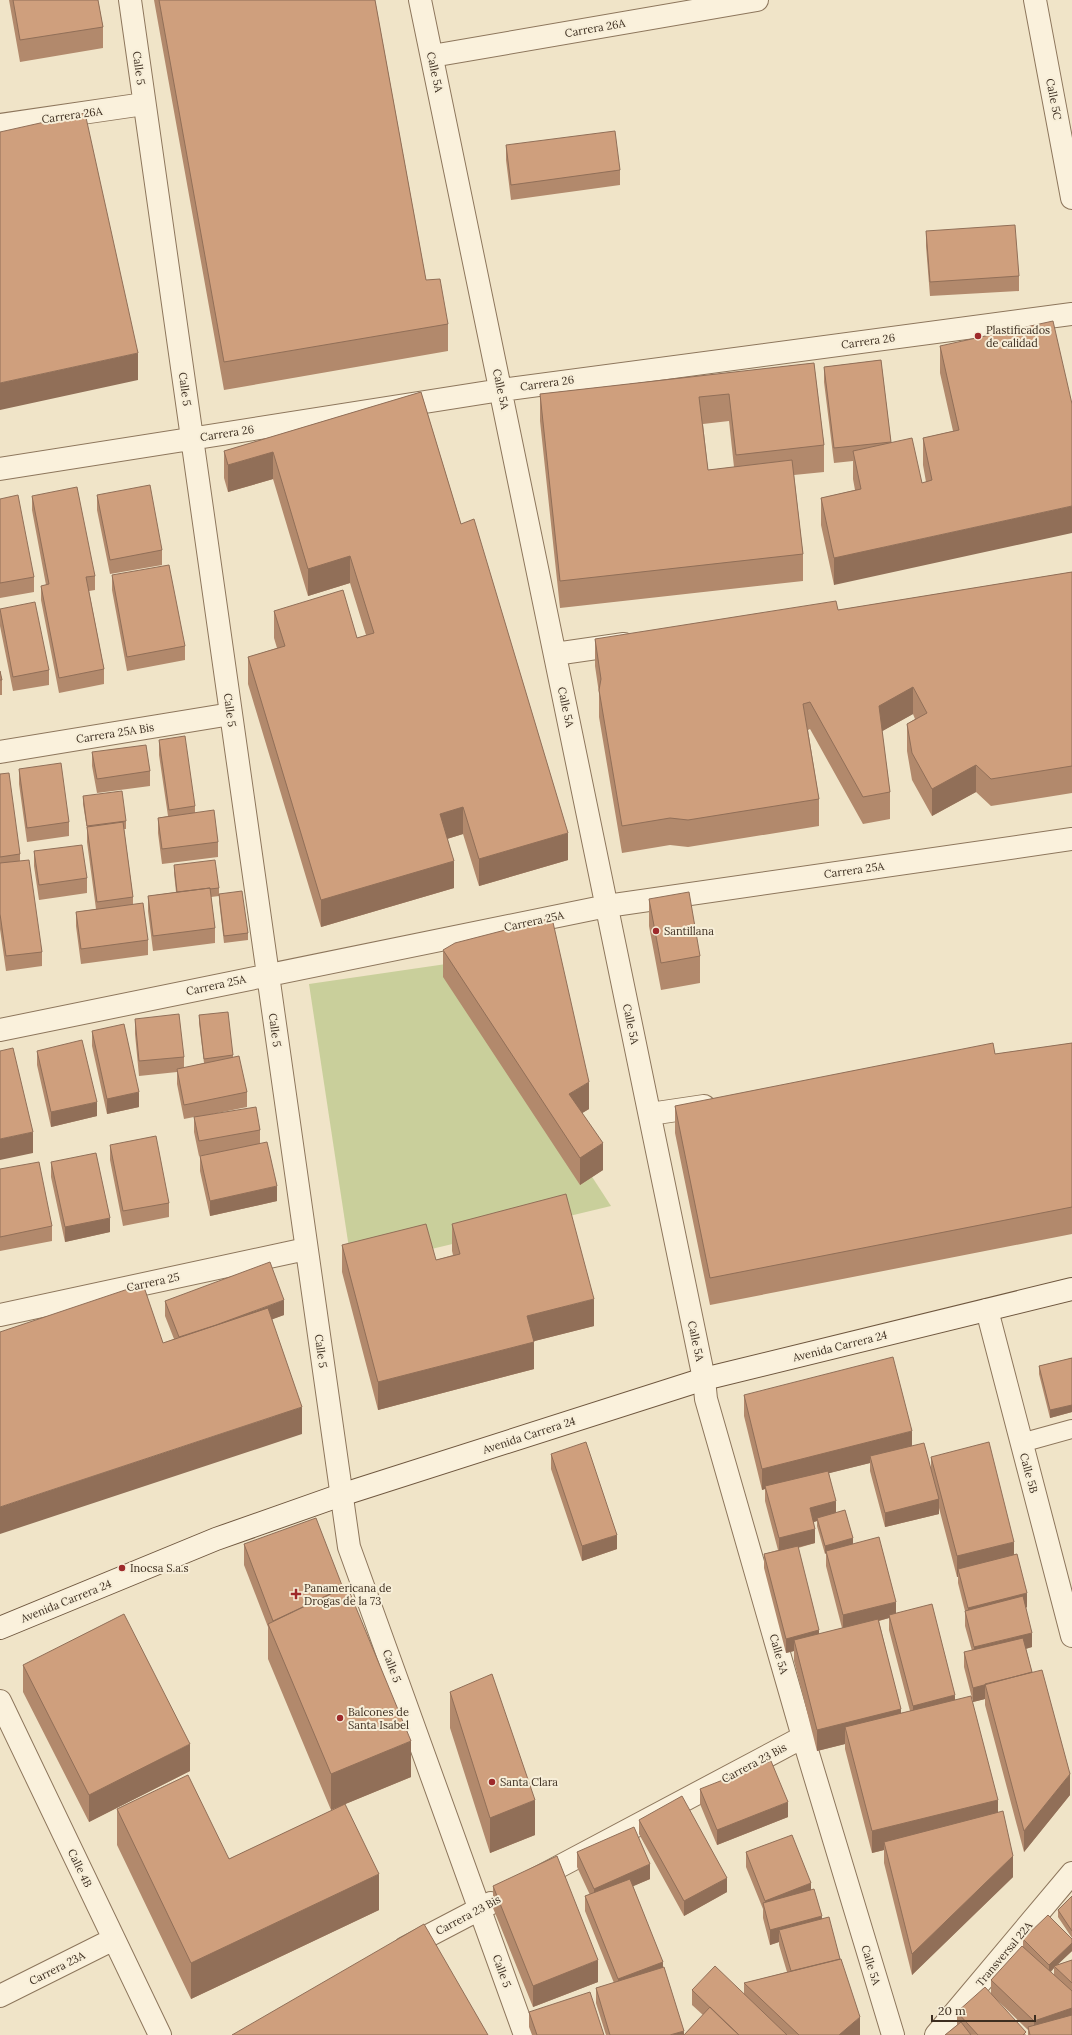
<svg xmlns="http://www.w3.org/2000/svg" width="1072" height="2035" font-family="Lora,serif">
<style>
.green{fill:#c9cf9b}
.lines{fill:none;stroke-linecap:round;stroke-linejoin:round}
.service-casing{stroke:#8d765c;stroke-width:20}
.minor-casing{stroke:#8d765c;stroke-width:24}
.secondary-casing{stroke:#6f573f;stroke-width:24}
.service{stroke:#faf1dc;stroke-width:18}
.minor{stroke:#faf1dc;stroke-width:22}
.secondary{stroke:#faf1dc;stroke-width:22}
.wall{fill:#b2896c;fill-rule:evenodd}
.shaded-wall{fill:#916f58}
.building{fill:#cf9f7d;stroke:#916f58}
.poi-dot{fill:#9e2a2b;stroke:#f7eed8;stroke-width:1.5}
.labels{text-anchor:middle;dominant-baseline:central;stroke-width:4;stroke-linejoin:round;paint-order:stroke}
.street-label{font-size:11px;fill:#3d2e20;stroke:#f7eed8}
.poi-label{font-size:11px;fill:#3d2e20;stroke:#f7eed8;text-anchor:start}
</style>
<rect width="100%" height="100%" fill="#f0e4c8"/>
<path class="green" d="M453,963L611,1206L352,1268L309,984Z"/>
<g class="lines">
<defs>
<path id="service" d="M1021,1443L1072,1429"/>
<path id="minor" d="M130,0L349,1547L525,2035
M420,0L704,1379L706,1399L803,1737L893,2035
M1035,0L1072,198
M432,56L757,0
M0,125L144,104
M0,469L501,390L1072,314
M555,654L624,644
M0,752L231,714
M0,1030L607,906L1072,839
M650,1114L704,1106
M987,1310L1072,1636
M0,1315L306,1249
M0,1701L160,2035
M534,1880L803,1737
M405,1948L491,1903
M0,1996L114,1939
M936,2035L1072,1873"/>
<path id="secondary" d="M0,1628L216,1539L341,1495L704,1379L1072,1289"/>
</defs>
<use href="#service" class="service-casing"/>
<use href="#minor" class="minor-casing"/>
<use href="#secondary" class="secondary-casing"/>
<use href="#service" class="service"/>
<use href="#minor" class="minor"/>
<use href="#secondary" class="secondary"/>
</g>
<path class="wall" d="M9,0H98L103,27V48L20,62Z
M154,0H375L426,280L448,324V351L224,390Z
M506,145L620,170V185L511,200L506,160Z
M926,231L1019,276V291L930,296L926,246Z
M940,346L1072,404L834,585L821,525V498L855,490L853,479V461L834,463L824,382V367L881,360L891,443L922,483L926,482L923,465V438L953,431L940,373Z
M814,363L824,445V472L794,475L803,554V581L560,608L540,421V394ZM729,421L734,467L708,470L703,424Z
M421,392L461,524L568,860L479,886L463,834L447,839L454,888L321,927L248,684V657L277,648L274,638V611L357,638L366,635L350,583L308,596L273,479L228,492L224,478V451Z
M97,495L162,550V565L110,574L97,510Z
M32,496L95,576V590L89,591L104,669V684L59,693L41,600V586L46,585L32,510Z
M0,499L34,577V592L0,598Z
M1072,572V793L991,806L976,792L932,816L912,780L907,751V724L915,719L913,714L882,731L890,792V819L863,824L810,729L808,730L819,799V826L688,847L670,845L622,853L599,717V693L595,666V639L838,610Z
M112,575L185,646V660L127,671L112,590Z
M0,609L49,670V685L13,691L0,626Z
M0,671L2,680V695H0Z
M159,740L195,806V813L218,842V857L162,864L158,833V818L168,816L159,755Z
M92,752L150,771V786L97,793L92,766Z
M19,769L69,822V836L27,842L19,784Z
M0,774L20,854V861L42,952V966L6,971L0,929Z
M83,796L126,821V829H124L133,897V904L148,940V955L81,964L76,926V912L96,909L87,842V829L83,804Z
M34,851L87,878V893L39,900L34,866Z
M174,865L219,888V896L211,897L215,928V943L153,951L148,911V896L176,892L174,873Z
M219,894L248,933V940L224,943L219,901Z
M649,899L700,956V983L661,990L649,926Z
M443,950L589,1109L582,1113L603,1170L580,1185L443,977Z
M199,1015L233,1055V1058L247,1092V1107L208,1115L260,1130V1143L277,1201L210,1216L200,1171V1156L216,1153L199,1156L194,1132V1117L184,1119L177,1084V1072L139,1076L135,1034V1019L184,1057V1068L204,1063L199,1023Z
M92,1031L139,1107L107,1114L92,1046Z
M1072,1043V1234L710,1305L675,1133V1106L995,1054Z
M37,1051L97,1116L51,1127L37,1065Z
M110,1145L169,1203V1217L123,1226L110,1160Z
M51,1162L110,1232L65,1242L51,1177Z
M0,1169L52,1226V1241L0,1251Z
M452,1224L594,1326L534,1341V1369L378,1410L342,1272V1245L436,1260L453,1255L452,1251Z
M165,1301L284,1315L272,1319L302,1434L163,1343L174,1339L165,1316Z
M1072,1358V1412L1050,1418L1039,1374V1366Z
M744,1395L912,1446L931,1468V1457L1014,1554L1027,1607L1026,1608L1032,1647L1026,1649L1032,1672L1070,1795L1024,1852L985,1705V1699L973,1702L964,1667V1652L972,1651L965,1626V1611L958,1583V1577H957L939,1508V1514L885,1527L870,1471V1463L829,1473L836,1513L853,1544L896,1614L955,1699L998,1813L1013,1877L912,1975L884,1863V1850L872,1853L845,1749V1744L817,1751L794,1661V1651L786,1653L764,1568V1554L778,1550L765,1501V1489L762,1490L744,1416ZM817,1521V1526L825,1554L826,1553V1566L842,1628L819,1634L798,1548L815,1543L814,1522ZM889,1618V1630L910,1711L901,1713L879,1621Z
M551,1454L617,1549L582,1561L551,1469Z
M244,1544L411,1777L345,1804L379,1910L191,1999L117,1845V1809L229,1859L341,1806L331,1810L268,1659V1627L244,1565Z
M23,1665L190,1771L89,1822L23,1692Z
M450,1692L535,1835L490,1853L450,1728Z
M700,1789L788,1817L717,1845L700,1804Z
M639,1820L727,1892L684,1916L639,1834Z
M577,1852L650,1879L633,1886L663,1967L684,2035L703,2015L692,2005V1990L744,1995V1983L787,1972L779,1945V1942L770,1945L763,1918V1909L746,1867V1852L811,1890L822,1919L860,2035H606L596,2003V1988L614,1983L585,1911V1896L590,1895L577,1867Z
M493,1886L598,1982L533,2007L493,1908Z
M1072,1896V1938L1058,1917V1910Z
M1023,1939H1072V1951L1057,1965L1072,1960V2035H1028V2030L996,1999L1026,2035H945L957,2025V2012L991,1994V1980L1023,1946ZM1054,1968V1975L1051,1972Z
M529,2012L604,2035H532L529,2027Z"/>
<path class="shaded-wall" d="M138,353V380L0,410V383Z
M273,452V479L228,492V465Z
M1072,506V533L834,585V558Z
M350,556V583L308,596V569Z
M913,687V714L879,733V706Z
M976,765V792L932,816V789Z
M463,807V834L440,841V814Z
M568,833V860L479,886V859Z
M454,861V888L321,927V900Z
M589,1082V1109L569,1121V1094Z
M139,1092V1107L107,1114V1099Z
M97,1102V1116L51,1127V1112Z
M33,1132V1153L0,1160V1139Z
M603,1143V1170L580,1185V1158Z
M277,1186V1201L210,1216V1201Z
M110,1218V1232L65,1242V1227Z
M594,1299V1326L527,1343V1316Z
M284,1300V1315L180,1354V1339Z
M534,1342V1369L378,1410V1382Z
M1072,1405V1412L1050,1418V1410Z
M302,1407V1434L0,1534V1507Z
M912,1431V1452L870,1456V1463L766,1489L765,1486V1489L762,1490V1469Z
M939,1499V1514L885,1527V1513Z
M836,1501V1516L817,1518V1521L810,1523V1508Z
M815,1529V1543L779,1552V1538Z
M617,1535V1549L582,1561V1546Z
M853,1538V1546L826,1551V1553L825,1554V1546Z
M1014,1542V1563L958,1569V1577H957V1556Z
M1027,1593V1607L968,1622V1608Z
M896,1602V1617L889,1615V1618L843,1630V1615Z
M819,1630V1645L794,1640V1651L786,1653V1639Z
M1032,1633V1647L974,1662V1647Z
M985,1684V1699L973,1702V1688Z
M955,1695V1710L913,1721V1706Z
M901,1709V1730L845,1727V1744L817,1751V1730Z
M411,1741V1777L331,1810V1774Z
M190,1744V1771L89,1822V1795Z
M1070,1774V1795L1024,1852V1831Z
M535,1800V1835L490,1853V1818Z
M998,1800V1821L884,1842V1850L872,1853V1831Z
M788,1802V1817L717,1845V1830Z
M1013,1856V1877L912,1975V1954Z
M650,1864V1879L594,1903V1889Z
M379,1874V1910L191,1999V1963Z
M727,1878V1892L684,1916V1901Z
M811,1883V1898L765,1913V1901Z
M822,1916V1931L779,1930V1942L770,1945V1930Z
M1072,1943V1951L1055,1967L1054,1966V1968L1049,1973V1965Z
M598,1960V1982L533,2007V1986Z
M663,1962V1976L618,1994V1979Z
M1072,2008V2023L1034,2035V2021Z
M860,2017V2035H839Z
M684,2031V2035H670Z"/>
<path class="building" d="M13,0H98L103,27L20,40Z
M159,0H375L426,280L440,279L448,324L224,362Z
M85,113L138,353L0,383V132Z
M615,131L620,170L511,185L506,145Z
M1015,225L1019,276L930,282L926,231Z
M1053,321L1072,404V506L834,558L821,498L861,489L853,451L912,438L922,483L932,480L923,438L959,430L940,346Z
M881,360L891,442L834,448L824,367Z
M814,363L824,445L736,455L729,394L699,397L708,470L792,460L803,554L560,581L540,394Z
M421,392L461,524L474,519L568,833L479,859L463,807L440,814L454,861L321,900L248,657L285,646L274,611L343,590L357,638L374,633L350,556L308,569L273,452L228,465L224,451Z
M150,485L162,550L110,560L97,495Z
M77,487L95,576L86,577L104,669L59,678L41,586L49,584L32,496Z
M18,495L34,577L0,583V499Z
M169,565L185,646L127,657L112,575Z
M1072,572V766L991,779L976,765L932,789L912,753L907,724L927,713L913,687L879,706L890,792L863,797L810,702L803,704L819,799L688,820L670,818L622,826L599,690L601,679L595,639L836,601L838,610Z
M35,602L49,670L13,677L0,609Z
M0,671L2,680H0Z
M185,736L195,806L169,810L159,740Z
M146,745L150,771L97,779L92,752Z
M61,763L69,822L27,828L19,769Z
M9,773L20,854L0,857V774Z
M122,791L126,821L87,826L83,796Z
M214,810L218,842L162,849L158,818Z
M123,822L133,897L97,902L87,827Z
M82,845L87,878L39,885L34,851Z
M29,860L42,952L6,956L0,914V863Z
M215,860L219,888L210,889V888L177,892L174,865Z
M210,888L215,928L153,936L148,896Z
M242,891L248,933L224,936L219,894Z
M689,892L700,956L661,963L649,899Z
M143,903L148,940L81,949L76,912Z
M552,918L589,1082L569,1094L603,1143L580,1158L443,950L455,943Z
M228,1012L233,1055L204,1059L199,1015Z
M179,1014L184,1057L139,1061L135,1019Z
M124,1024L139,1092L107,1099L92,1031Z
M82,1040L97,1102L51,1112L37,1051Z
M993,1043L995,1054L1072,1043V1207L710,1278L675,1106Z
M13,1048L33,1132L0,1139V1051Z
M239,1056L247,1092L184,1105L177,1069Z
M256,1107L260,1130L199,1141L194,1117Z
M156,1136L169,1203L123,1211L110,1145Z
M267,1142L277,1186L210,1201L200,1156Z
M96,1153L110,1218L65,1227L51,1162Z
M39,1162L52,1226L0,1237V1169Z
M566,1194L594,1299L527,1316L534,1342L378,1382L342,1245L426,1224L436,1260L460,1254L452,1224Z
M270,1262L284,1300L216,1325L179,1337L165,1301Z
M143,1284L163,1343L268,1308L302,1407L0,1507V1332Z
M893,1357L912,1431L762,1469L744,1395Z
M1072,1358V1405L1050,1410L1039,1366Z
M586,1442L617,1535L582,1546L551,1454Z
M989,1442L1014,1542L957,1556L931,1457Z
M924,1443L939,1499L885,1513L870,1456Z
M828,1471L836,1501L810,1508L815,1529L779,1538L765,1486Z
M845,1510L853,1538L825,1546L817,1518Z
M316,1518L343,1588L273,1621L244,1544Z
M879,1537L896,1602L843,1615L826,1551Z
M798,1546L819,1630L786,1639L764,1554Z
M1017,1554L1027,1593L968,1608L958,1569Z
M347,1586L411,1741L331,1774L268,1624Z
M1023,1596L1032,1633L974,1647L965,1611Z
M932,1604L955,1695L913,1706L889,1615Z
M124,1614L190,1744L89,1795L23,1665Z
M878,1619L901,1709L817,1730L794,1640Z
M1023,1638L1032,1672L973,1688L964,1652Z
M1042,1670L1070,1774L1024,1831L985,1684Z
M492,1674L535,1800L490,1818L450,1692Z
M971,1696L998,1800L872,1831L845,1727Z
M771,1761L788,1802L717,1830L700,1789Z
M188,1775L229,1859L345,1804L379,1874L191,1963L117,1809Z
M682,1796L727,1878L684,1901L639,1820Z
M1003,1811L1013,1856L912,1954L884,1842Z
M634,1827L650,1864L594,1889L577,1852Z
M792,1835L811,1883L765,1901L746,1852Z
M557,1856L598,1960L533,1986L493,1886Z
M630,1879L663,1962L618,1979L585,1896Z
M814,1889L822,1916L770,1930L763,1903Z
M1072,1896V1931L1058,1910Z
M1048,1915L1072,1939V1943L1049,1965L1023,1939Z
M829,1917L840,1959L791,1971L779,1930Z
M424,1924L488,2035H232Z
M1022,1946L1072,1991V2008L1034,2021L991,1980Z
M841,1959L860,2017L839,2035H799L744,1983Z
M1072,1960V1983L1054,1966Z
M715,1966L787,2035H739L726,2023L692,1990Z
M664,1967L684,2031L670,2035H610L596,1988Z
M985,1987L1026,2032L1023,2035H978L957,2012Z
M590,1992L604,2035H537L529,2012Z
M710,2007L739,2035H684Z
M1072,2015V2035H1030L1028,2027Z
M961,2022L971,2035H945Z"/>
<g class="poi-dot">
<circle cx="978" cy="336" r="4"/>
<circle cx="656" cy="931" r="4"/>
<circle cx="122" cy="1568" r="4"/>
<path d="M294 1588h4v4h4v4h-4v4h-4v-4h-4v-4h4z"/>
<circle cx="340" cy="1718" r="4"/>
<circle cx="492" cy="1782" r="4"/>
</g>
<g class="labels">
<g class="street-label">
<text transform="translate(595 28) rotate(-10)">Carrera 26A</text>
<text transform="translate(139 68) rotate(82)">Calle 5</text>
<text transform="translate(435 72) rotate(78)">Calle 5A</text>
<text transform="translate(1054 99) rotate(79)">Calle 5C</text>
<text transform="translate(72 115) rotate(-8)">Carrera 26A</text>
<text transform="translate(868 341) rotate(-8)">Carrera 26</text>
<text transform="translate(547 383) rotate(-8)">Carrera 26</text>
<text transform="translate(185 389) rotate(82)">Calle 5</text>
<text transform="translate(501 389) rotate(78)">Calle 5A</text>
<text transform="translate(227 433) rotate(-9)">Carrera 26</text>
<text transform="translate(566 707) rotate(78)">Calle 5A</text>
<text transform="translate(230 710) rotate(82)">Calle 5</text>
<text transform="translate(115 733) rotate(-9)">Carrera 25A Bis</text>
<text transform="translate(854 870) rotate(-8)">Carrera 25A</text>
<text transform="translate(534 921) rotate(-12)">Carrera 25A</text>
<text transform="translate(216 985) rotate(-12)">Carrera 25A</text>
<text transform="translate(631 1024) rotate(78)">Calle 5A</text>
<text transform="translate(275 1030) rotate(82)">Calle 5</text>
<text transform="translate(153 1282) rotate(-12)">Carrera 25</text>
<text transform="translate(696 1341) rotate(78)">Calle 5A</text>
<text transform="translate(840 1346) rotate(-14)">Avenida Carrera 24</text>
<text transform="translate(321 1351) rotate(82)">Calle 5</text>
<text transform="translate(529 1435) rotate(-18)">Avenida Carrera 24</text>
<text transform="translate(1029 1473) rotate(75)">Calle 5B</text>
<text transform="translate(66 1601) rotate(-22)">Avenida Carrera 24</text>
<text transform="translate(779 1654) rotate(74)">Calle 5A</text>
<text transform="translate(392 1666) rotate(70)">Calle 5</text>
<text transform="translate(754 1763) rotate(-28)">Carrera 23 Bis</text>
<text transform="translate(80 1868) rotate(64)">Calle 4B</text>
<text transform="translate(468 1915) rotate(-28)">Carrera 23 Bis</text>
<text transform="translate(1004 1954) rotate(-50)">Transversal 22A</text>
<text transform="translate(871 1965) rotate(73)">Calle 5A</text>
<text transform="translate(57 1968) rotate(-27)">Carrera 23A</text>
<text transform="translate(502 1971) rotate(70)">Calle 5</text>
</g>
<g class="poi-label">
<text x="986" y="330">Plastificados<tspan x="986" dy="13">de calidad</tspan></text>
<text x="664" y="931">Santillana</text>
<text x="130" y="1568">Inocsa S.a.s</text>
<text x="304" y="1588">Panamericana de<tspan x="304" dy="13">Drogas de la 73</tspan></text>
<text x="348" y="1712">Balcones de<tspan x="348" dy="13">Santa Isabel</tspan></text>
<text x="500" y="1782">Santa Clara</text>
</g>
</g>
<path d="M932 2015v6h103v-6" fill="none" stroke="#3d2e20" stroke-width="2"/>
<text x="938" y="2015" font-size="12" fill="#3d2e20" stroke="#f7eed8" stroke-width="3" paint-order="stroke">20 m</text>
</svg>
